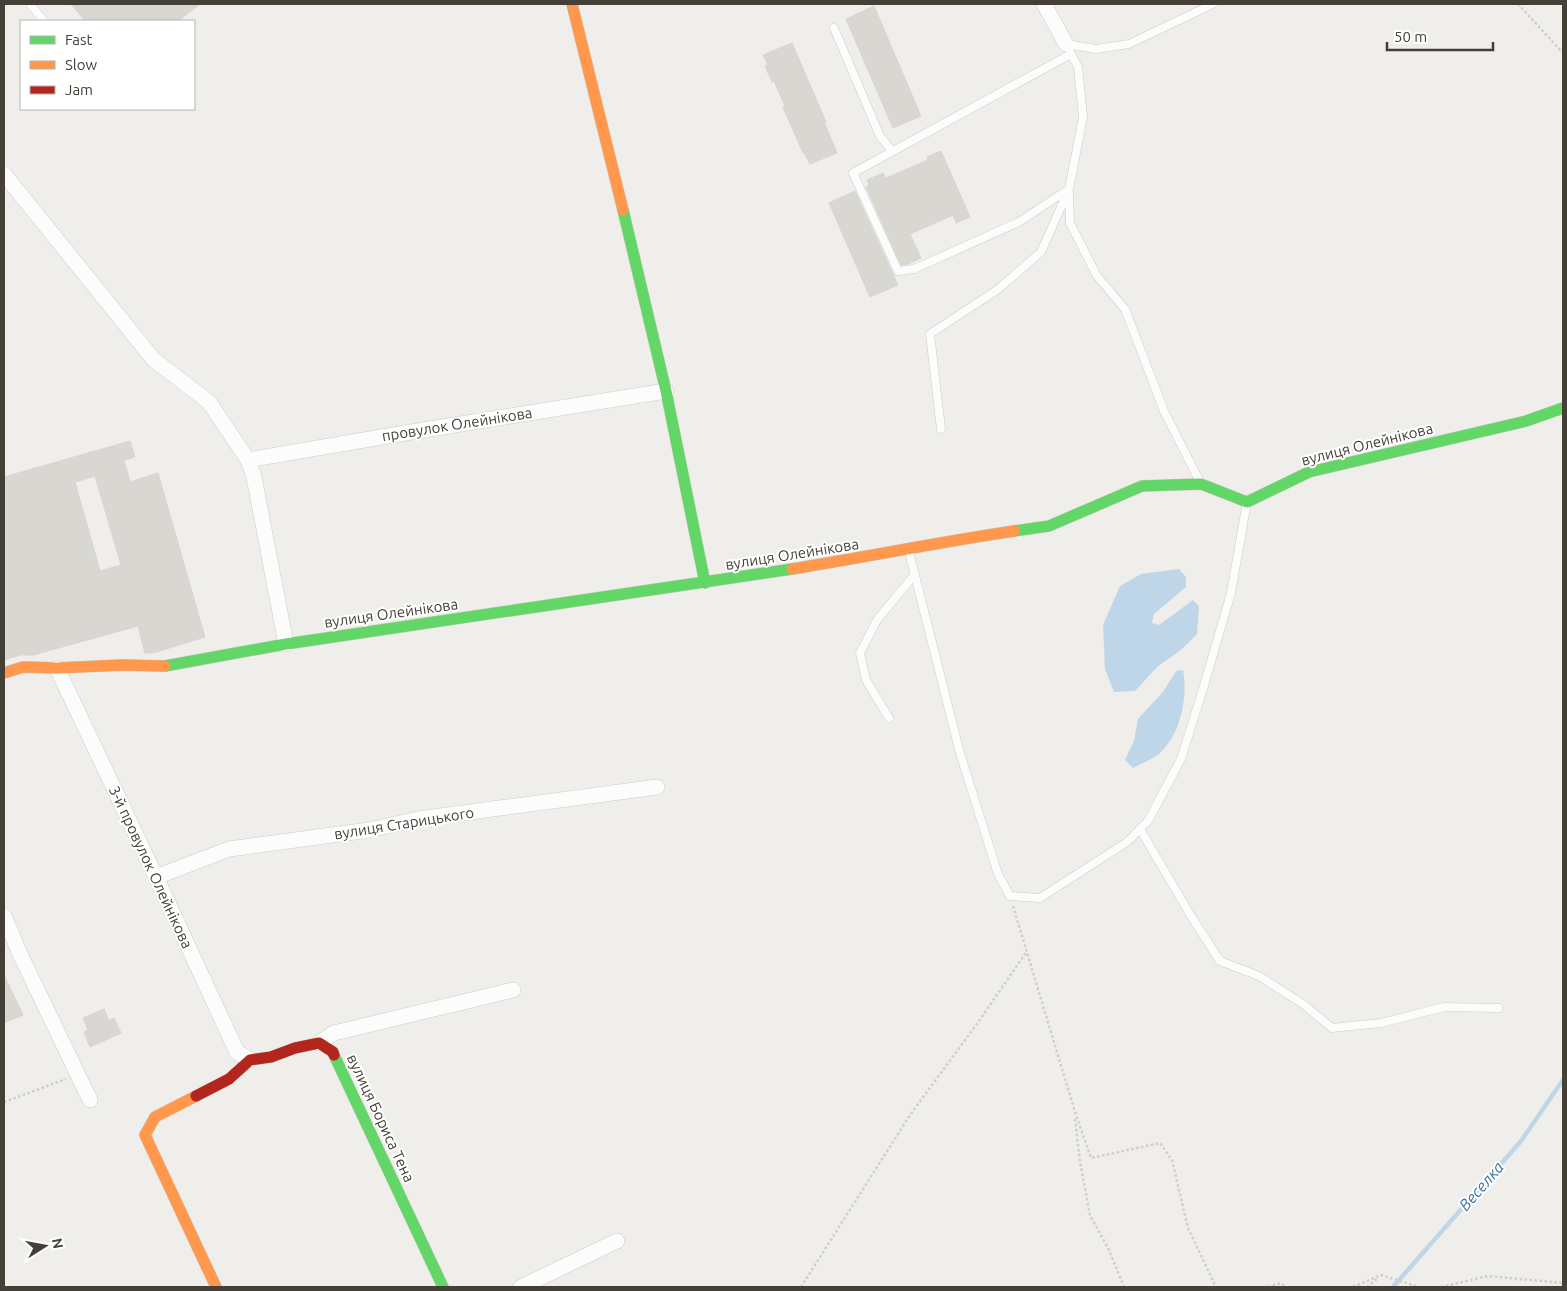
<svg xmlns="http://www.w3.org/2000/svg" width="1567" height="1291" font-family="Ubuntu,sans-serif">
<style>
.water{fill:#bfd6e9}
.lines{fill:none;stroke-linecap:round;stroke-linejoin:round}
.stream{stroke:#bfd6e9;stroke-width:4.5}
.building{fill:#d9d7d2;stroke:#d7d5d0;fill-rule:evenodd}
.lane-casing{stroke:#cdccc8;stroke-width:9}
.street-casing{stroke:#cdccc8;stroke-width:16}
.fast-casing{stroke:#cdcbc1;stroke-width:12}
.slow-casing{stroke:#cdcbc1;stroke-width:12}
.jam-casing{stroke:#cdcbc1;stroke-width:12}
.path{stroke:#d0cecb;stroke-width:2.5;stroke-dasharray:2.5 2.5;stroke-linecap:butt}
.lane{stroke:#fdfcfc;stroke-width:8}
.street{stroke:#fdfcfc;stroke-width:15}
.fast{stroke:#63d668;stroke-width:11}
.slow{stroke:#ff974d;stroke-width:11}
.jam{stroke:#b3261e;stroke-width:11}
.labels{text-anchor:middle;dominant-baseline:central;stroke-width:4;stroke-linejoin:round;paint-order:stroke}
.street-label{font-size:15px;fill:#444037;stroke:#fff}
.water-label{font-size:16px;font-style:italic;fill:#3c72a4;stroke:#fff}
</style>
<rect width="100%" height="100%" fill="#efeeea"/>
<path class="water" d="M1179,569L1186,577V587L1154,614L1152,623L1159,625L1193,600L1199,606L1197,634L1182,649L1157,667L1135,691L1114,692L1105,669L1103,625L1120,586L1141,574Z
M1183,670C1188,696 1181,733 1161,752C1154,759 1142,763 1133,768L1125,760L1134,741L1138,719L1163,692L1176,671Z"/>
<g class="lines">
<path class="stream" d="M1393,1287L1521,1141L1563,1080"/>
</g>
<path class="building" d="M71,4H200L178,21H85Z
M874,6L921,116L893,128L846,19Z
M792,43L826,122H824L837,153L810,164L804,152L803,153L783,107L785,106L774,81L772,82L765,66L768,65L763,55Z
M941,151L970,217L956,223L953,215L910,234L921,258L908,264L901,265L866,187L869,185L867,180L883,173L886,178L928,160L927,157Z
M855,191L898,285L870,297L829,203Z
M130,441L135,457L124,460L130,482L158,473L205,637L153,653H145L138,626L33,655H20L4,660V477ZM95,476L121,565L100,571L75,482Z
M4,975L23,1015L4,1023Z
M104,1009L109,1021L114,1018L121,1033L90,1047L84,1032L88,1030L83,1018Z"/>
<g class="lines">
<defs>
<path id="lane" d="M30,4L44,21
M834,28L880,136L892,151
M1066,44L1096,49L1129,44L1213,4
M1069,189L1019,222L914,269L898,271L853,173L1071,54
M1069,194L1070,223L1097,276L1125,309L1164,411L1200,482
M941,429L930,334L997,290L1041,252L1069,189L1083,117L1078,67L1069,50
M909,552L960,753L998,874L1010,896L1040,898L1127,842L1148,821L1181,759L1203,689L1231,593L1247,502
M889,718L866,680L860,653L877,620L915,574
M1140,829L1191,916L1220,961L1259,976L1303,1004L1332,1028L1381,1023L1444,1007L1499,1008"/>
<path id="street" d="M1044,4L1066,44
M4,174L154,360L209,402L248,460L254,477L286,644
M248,460L405,433L666,391
M57,668L156,877L237,1052L250,1060
M156,877L229,849L369,830L418,819L657,787
M4,916L20,954L90,1100
M319,1043L334,1033L513,990
M521,1287L617,1241"/>
<path id="fast" d="M623,210L666,391L705,583
M1014,531L1049,526L1142,486L1201,484L1247,502L1309,472L1526,421L1563,408
M165,666L286,644L792,569
M334,1055L443,1287"/>
<path id="slow" d="M572,4L623,210
M792,569C866,557 940,542 1014,531
M4,673L23,667L57,668L122,665L165,666
M196,1096L155,1117L145,1135L216,1287"/>
<path id="jam" d="M196,1096L229,1079L250,1060L271,1057L295,1048L319,1043L333,1052L334,1055"/>
</defs>
<use href="#lane" class="lane-casing"/>
<use href="#street" class="street-casing"/>
<use href="#fast" class="fast-casing"/>
<use href="#slow" class="slow-casing"/>
<use href="#jam" class="jam-casing"/>
<path class="path" d="M1518,4L1563,53
M1013,906L1075,1112L1091,1158L1160,1143L1172,1160L1188,1228L1216,1287
M4,1102L66,1079
M1075,1119L1080,1162L1090,1215L1109,1250L1124,1287
M801,1287L910,1115L979,1021L1027,951
M1268,1287L1281,1283L1286,1287
M1353,1287L1381,1275L1419,1287
M1367,1287L1377,1279
M1441,1287L1488,1276L1563,1283"/>
<use href="#lane" class="lane"/>
<use href="#street" class="street"/>
<use href="#fast" class="fast"/>
<use href="#slow" class="slow"/>
<use href="#jam" class="jam"/>
</g>
<g class="labels">
<g class="street-label">
<text transform="translate(457 424) rotate(-9)">провулок Олейнікова</text>
<text transform="translate(1367 444) rotate(-14)">вулиця Олейнікова</text>
<text transform="translate(792 554) rotate(-9)">вулиця Олейнікова</text>
<text transform="translate(391 613) rotate(-8)">вулиця Олейнікова</text>
<text transform="translate(404 823) rotate(-9)">вулиця Старицького</text>
<text transform="translate(151 867) rotate(65)">3-й провулок Олейнікова</text>
<text transform="translate(381 1118) rotate(65)">вулиця Бориса Тена</text>
</g>
<g class="water-label">
<text transform="translate(1481 1186) rotate(-49)">Веселка</text>
</g>
</g>
<rect width="1567" height="1291" fill="none" stroke="#444037" stroke-width="10"/>
<rect x="20" y="20" width="175" height="90" fill="#ffffff" stroke="#b4b3af"/>
<rect x="30" y="36" width="25" height="8" fill="#63d668" stroke="#b4b3af"/>
<text x="65" y="45" font-size="15" fill="#444037">Fast</text>
<rect x="30" y="61" width="25" height="8" fill="#ff974d" stroke="#b4b3af"/>
<text x="65" y="70" font-size="15" fill="#444037">Slow</text>
<rect x="30" y="86" width="25" height="8" fill="#b3261e" stroke="#b4b3af"/>
<text x="65" y="95" font-size="15" fill="#444037">Jam</text>
<g transform="translate(45 1246) rotate(79)" stroke="#ffffff" stroke-width="4" paint-order="stroke">
<path d="M0-4L9 19L0 12L-9 19Z" fill="#444037"/>
<text y="-8" font-size="14" font-weight="bold" text-anchor="middle" fill="#444037">N</text>
</g>
<path d="M1387 42v8h106v-8" fill="none" stroke="#444037" stroke-width="2.5"/>
<text x="1394" y="42" font-size="15" fill="#444037" stroke="#ffffff" stroke-width="4" paint-order="stroke">50 m</text>
</svg>
